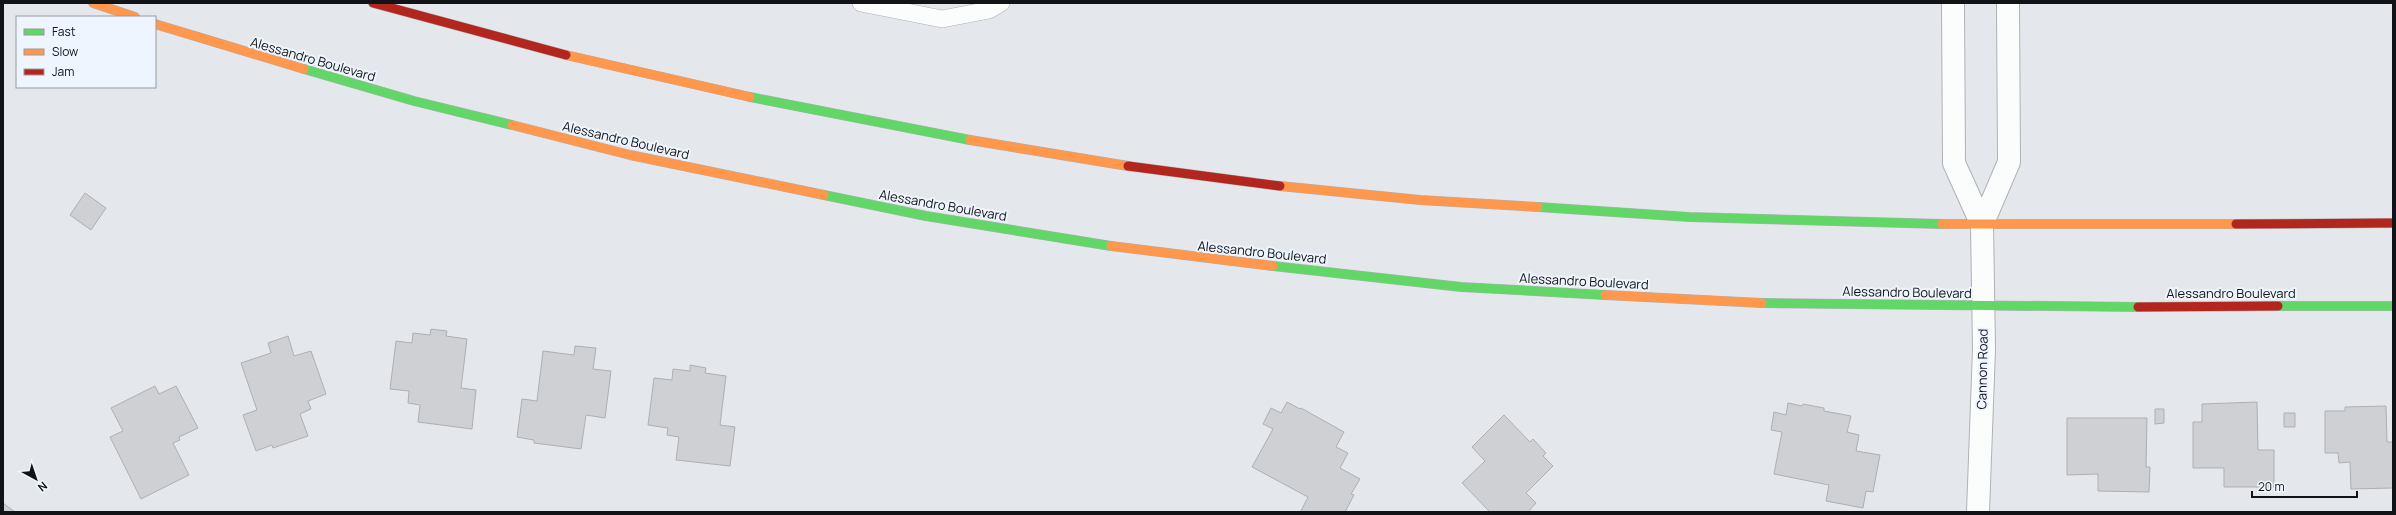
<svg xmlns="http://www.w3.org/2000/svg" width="2396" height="515" font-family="Manrope,sans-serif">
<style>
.building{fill:#cfd0d4;stroke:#aeafb3}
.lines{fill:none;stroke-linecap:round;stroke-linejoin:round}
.lane-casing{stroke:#afb2b5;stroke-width:18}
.street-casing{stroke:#afb2b5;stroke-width:24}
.fast-casing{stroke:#afb2b5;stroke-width:10}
.slow-casing{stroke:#afb2b5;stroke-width:10}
.jam-casing{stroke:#afb2b5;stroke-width:10}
.lane{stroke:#fbfcfc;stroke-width:17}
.street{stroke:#fbfcfc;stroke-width:22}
.fast{stroke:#63d668;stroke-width:9}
.slow{stroke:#ff974d;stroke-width:9}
.jam{stroke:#b3261e;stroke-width:9}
.labels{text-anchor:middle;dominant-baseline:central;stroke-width:4;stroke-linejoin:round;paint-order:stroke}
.street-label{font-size:13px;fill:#111316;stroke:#eef5fe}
</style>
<rect width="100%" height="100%" fill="#e4e8ec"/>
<path class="building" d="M85,193L106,208L91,230L70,215Z
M431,329L447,331L446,336L467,339L461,388L476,390L472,429L418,422L420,405L408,403L409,391L390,389L396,341L412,343L413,333L430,335Z
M288,336L294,356L311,351L326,394L308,401L311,409L300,414L308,436L273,448L272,445L256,451L243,415L257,410L241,363L271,353L268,343Z
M575,346L596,348L593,369L611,371L605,418L586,415L581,449L534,443V440L517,437L522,399L537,401L543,351L574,355Z
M690,365L706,368L705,373L726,376L720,425L735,427L730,466L676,460L679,437L667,435L668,428L648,425L654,378L672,380L673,369L690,371Z
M155,386L159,394L176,386L198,428L179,437L180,440L173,443L189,475L141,499L110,437L123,431L111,408Z
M1287,402L1300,409L1301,408L1344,432L1336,447L1348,453L1340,468L1360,479L1351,494L1354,495L1345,512H1303L1301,511L1308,497L1252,467L1273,429L1263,424L1271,408L1281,413Z
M2257,402L2258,450H2274V487H2224V468H2193V422H2202V404Z
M1788,403L1802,406L1803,404L1824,408V411L1851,416L1847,432L1859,435L1856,451L1880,455L1873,492L1866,491L1863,508L1826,501L1829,485L1774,474L1782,432L1771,430L1774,412L1786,415Z
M2386,406L2387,442H2393V488L2351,489L2350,462L2339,463L2338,453H2325V411H2345V407Z
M2155,409H2164V423L2155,424Z
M2284,413H2295V427H2284Z
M1504,415L1530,442L1533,439L1546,453L1543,456L1553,466L1526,493L1536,503L1528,512H1490L1462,483L1485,461L1472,447Z
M2067,418H2147L2146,467H2150L2149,492L2098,491V474L2067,475Z
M3,503L15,512H3Z"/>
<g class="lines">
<defs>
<path id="lane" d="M861,3L942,19L989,10L1001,3"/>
<path id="street" d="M1953,3L1954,163L1982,225L1984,349L1978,512
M1982,225L2009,162L2008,3"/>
<path id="fast" d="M304,69L414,101L512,125
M750,97L970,140
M824,195L926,216L1111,246
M1538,207L1689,217L1942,224
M1273,266L1461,287L1605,295
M1762,303L2138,307
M2278,306H2393"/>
<path id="slow" d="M93,3L135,17
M155,24L304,69
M566,55L750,97
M512,125L630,155L824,195
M970,140L1128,166
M1280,186L1420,200L1538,207
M1942,224H2236
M1111,246L1273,266
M1605,295L1762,303"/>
<path id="jam" d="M373,3L566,55
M1128,166L1280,186
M2236,224L2393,223
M2138,307L2278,306"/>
</defs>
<use href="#lane" class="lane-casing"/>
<use href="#street" class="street-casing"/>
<use href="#fast" class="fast-casing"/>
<use href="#slow" class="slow-casing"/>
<use href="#jam" class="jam-casing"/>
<use href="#lane" class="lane"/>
<use href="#street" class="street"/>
<use href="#fast" class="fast"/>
<use href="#slow" class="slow"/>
<use href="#jam" class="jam"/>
</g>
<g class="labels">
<g class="street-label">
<text transform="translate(313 59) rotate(16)">Alessandro Boulevard</text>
<text transform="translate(626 140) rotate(13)">Alessandro Boulevard</text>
<text transform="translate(943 205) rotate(10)">Alessandro Boulevard</text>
<text transform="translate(1262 252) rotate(6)">Alessandro Boulevard</text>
<text transform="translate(1584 281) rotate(3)">Alessandro Boulevard</text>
<text transform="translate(1907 292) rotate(1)">Alessandro Boulevard</text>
<text x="2231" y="293">Alessandro Boulevard</text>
<text transform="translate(1982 369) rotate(-89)">Cannon Road</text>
</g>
</g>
<rect width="2396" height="515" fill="none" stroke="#111316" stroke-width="8"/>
<rect x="16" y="16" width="140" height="72" fill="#eef5fe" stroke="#969ba1"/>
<rect x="24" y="29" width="20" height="6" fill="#63d668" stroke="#969ba1"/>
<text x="52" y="36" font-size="12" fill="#111316">Fast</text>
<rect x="24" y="49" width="20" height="6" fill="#ff974d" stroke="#969ba1"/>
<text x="52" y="56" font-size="12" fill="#111316">Slow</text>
<rect x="24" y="69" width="20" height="6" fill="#b3261e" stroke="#969ba1"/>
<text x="52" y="76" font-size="12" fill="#111316">Jam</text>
<g transform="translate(36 479) rotate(140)" stroke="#eef5fe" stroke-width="3" paint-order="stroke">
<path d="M0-3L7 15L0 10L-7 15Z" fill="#111316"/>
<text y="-6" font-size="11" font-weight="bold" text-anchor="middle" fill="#111316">N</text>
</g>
<path d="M2252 491v6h105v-6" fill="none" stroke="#111316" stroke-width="2"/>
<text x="2258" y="491" font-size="12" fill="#111316" stroke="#eef5fe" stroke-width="3" paint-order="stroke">20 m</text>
</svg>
